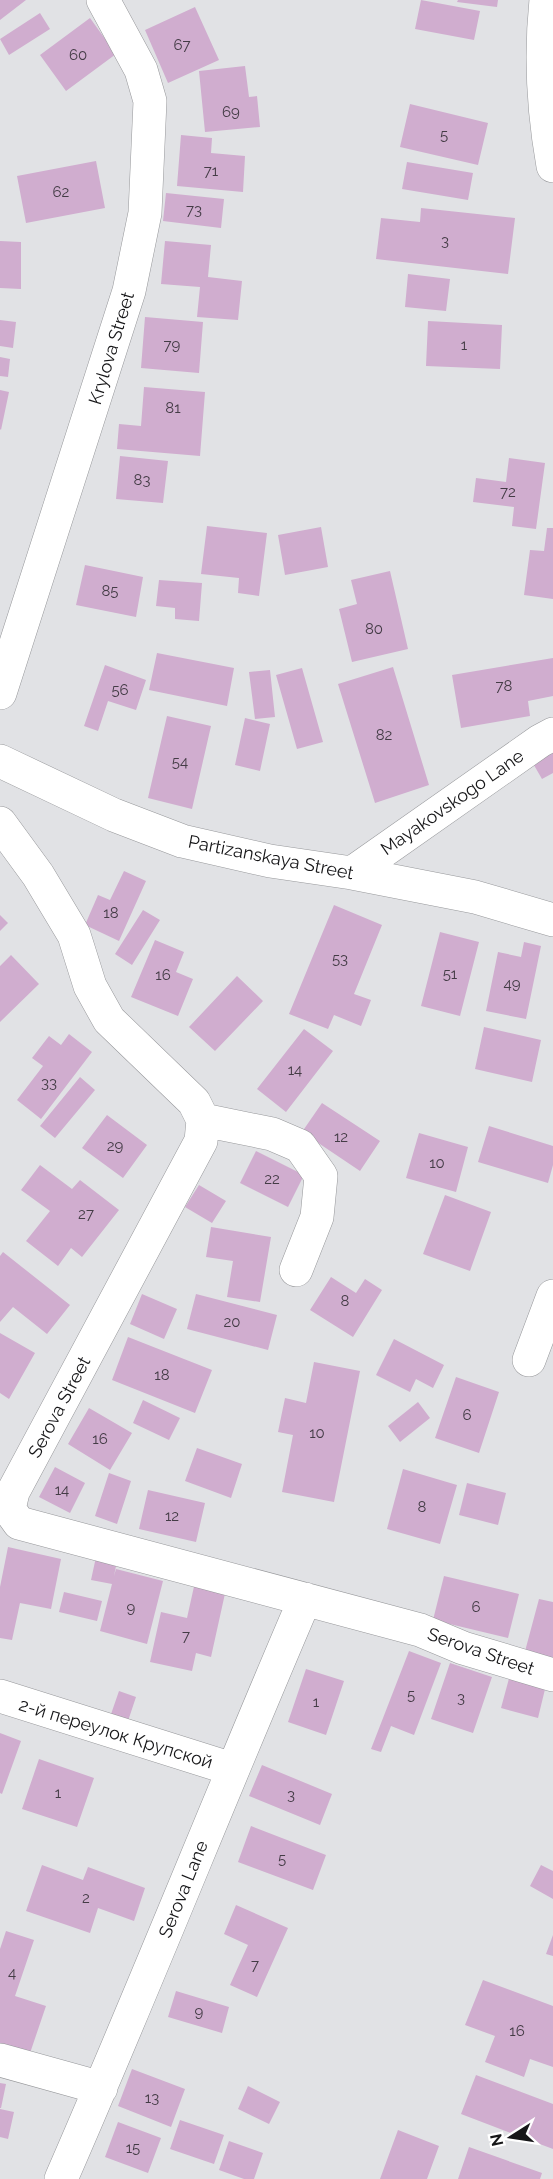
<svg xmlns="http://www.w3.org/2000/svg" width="553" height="2179" font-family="Raleway,sans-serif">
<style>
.building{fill:#d0adcf}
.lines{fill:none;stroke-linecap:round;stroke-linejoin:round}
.minor-casing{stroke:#97989b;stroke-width:34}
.minor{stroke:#fff;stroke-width:33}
.labels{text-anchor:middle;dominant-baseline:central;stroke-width:6;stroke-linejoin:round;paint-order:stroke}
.number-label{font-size:15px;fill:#443c46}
.street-label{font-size:18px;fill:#161618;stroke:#fff}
</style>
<rect width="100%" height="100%" fill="#e1e2e5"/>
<path class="building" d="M0,0H26L0,20Z
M421,0L480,11L474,40L415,29Z
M458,0H498L497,7L457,2Z
M195,7L219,60L168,83L145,30Z
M40,13L50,29L9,55L0,39Z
M90,18L116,54L66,91L40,55Z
M245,66L249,97L257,96L260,127L205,132L199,71Z
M410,104L488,123L478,165L400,147Z
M181,135L212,138L211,153L245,156L243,192L177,186Z
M96,161L105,208L26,223L17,176Z
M407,162L473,173L468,200L402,189Z
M166,193L224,199L221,228L163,221Z
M421,208L515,218L508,274L376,259L381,218L420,222Z
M0,241L21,242V289L0,288Z
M165,241L211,245L208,277L242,281L238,320L197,317L200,287L161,284Z
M408,274L450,279L446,311L405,307Z
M145,317L203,322L199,373L141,368Z
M0,320L16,322L13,348L0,346Z
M428,321L502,325L500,369L426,366Z
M0,357L10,359L8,377L0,376Z
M144,387L205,392L200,456L117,449L119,424L141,426Z
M0,390L9,392L1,430L0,429Z
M120,456L168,461L163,503L116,499Z
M509,458L545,463L536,529L512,526L514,507L473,502L476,478L506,482Z
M207,526L267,533L259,596L238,593L239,578L201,574Z
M321,527L328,567L285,575L278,535Z
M547,528H553V599L524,595L530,550L544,551Z
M85,565L143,577L136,617L76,605Z
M390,571L408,649L352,662L339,609L357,604L351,580Z
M159,580L202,583L199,621L175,619V608L156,606Z
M157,653L234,668L227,706L149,690Z
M553,658V696L528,701L530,716L461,728L452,675Z
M105,665L146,680L136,710L108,701L98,731L84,726Z
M393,667L429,785L375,803L338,684Z
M302,668L323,742L297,749L276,675Z
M270,670L275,717L255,719L249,672Z
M167,716L211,726L192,809L148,798Z
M245,718L270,724L260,771L235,765Z
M553,748V773L542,779L531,760Z
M124,871L146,881L119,941L85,925L98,895L110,900Z
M334,905L382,925L354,994L371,1000L361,1026L334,1015L328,1029L289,1014Z
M143,910L160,920L132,965L115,954Z
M0,915L8,923L0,931Z
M440,932L479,942L460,1016L421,1006Z
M155,940L184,952L176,972L193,979L178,1016L131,997Z
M524,942L541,946L526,1019L486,1011L498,952L521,957Z
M11,955L39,984L0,1022V966Z
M237,976L263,1001L215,1051L189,1027Z
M484,1027L541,1040L532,1082L475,1069Z
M304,1029L333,1051L286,1112L257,1089Z
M69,1034L92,1052L41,1119L17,1100L43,1066L32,1058L49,1036L61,1045Z
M80,1077L95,1090L55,1138L40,1126Z
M322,1103L380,1141L360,1171L302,1132Z
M107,1115L147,1145L123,1178L82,1148Z
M489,1126L553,1146V1165L548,1183L478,1162Z
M419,1133L468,1147L456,1192L406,1178Z
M256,1151L304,1175L288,1207L240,1183Z
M40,1165L72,1189L80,1180L119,1210L82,1257L71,1248L58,1266L26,1241L50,1211L21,1190Z
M199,1185L226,1201L212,1223L185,1207Z
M445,1195L491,1212L470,1271L423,1254Z
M211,1227L271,1237L260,1302L227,1297L233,1261L206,1257Z
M3,1252L70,1305L47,1334L13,1307L0,1322V1256Z
M331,1277L356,1293L365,1279L382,1290L353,1337L310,1310Z
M142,1294L177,1309L164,1339L130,1324Z
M196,1294L277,1315L268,1350L187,1329Z
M0,1333L35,1353L9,1399L0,1393Z
M128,1337L212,1370L195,1413L112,1380Z
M394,1339L444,1365L433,1388L416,1379L410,1392L376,1375Z
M314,1362L360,1371L334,1502L282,1492L293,1435L278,1432L285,1398L306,1403Z
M456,1377L499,1392L479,1453L435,1438Z
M143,1400L180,1418L169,1440L133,1423Z
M418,1402L430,1418L400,1442L388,1426Z
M89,1408L132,1433L110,1470L68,1444Z
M197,1448L242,1464L231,1498L185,1481Z
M55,1467L85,1483L70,1513L39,1497Z
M403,1469L457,1485L440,1544L387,1529Z
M109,1473L131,1481L117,1524L95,1516Z
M467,1483L506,1493L498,1525L459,1515Z
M148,1490L205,1503L196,1542L139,1529Z
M8,1547L61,1559L51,1609L20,1603L12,1640L0,1638V1587Z
M96,1557L117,1561L114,1576L116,1569L163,1581L147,1644L100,1631L112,1584L91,1580Z
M444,1576L519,1594L508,1638L433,1620Z
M195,1582L226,1589L211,1657L196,1653L192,1671L150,1662L161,1612L187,1618Z
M64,1592L102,1601L97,1621L59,1612Z
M539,1599L553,1602V1663L524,1655Z
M409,1651L441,1663L414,1735L391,1726L381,1752L371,1749Z
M450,1663L492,1677L473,1733L431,1719Z
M306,1669L344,1681L326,1735L288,1722Z
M511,1671L547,1681L538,1718L501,1708Z
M119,1691L136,1697L127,1724L110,1717Z
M0,1733L21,1741L2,1794L0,1793Z
M39,1759L94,1778L77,1827L22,1809Z
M262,1765L332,1794L320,1825L249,1796Z
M251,1826L326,1855L313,1890L238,1862Z
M42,1865L83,1880L88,1867L145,1888L134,1921L98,1908L90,1933L26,1911Z
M541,1865L553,1871V1899L530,1886Z
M236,1905L288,1928L257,1997L230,1985L248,1945L224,1934Z
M6,1931L34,1940L15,1996L46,2006L28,2059L0,2049V1949Z
M553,1935V1956L546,1954Z
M483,1980L553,2006V2067L530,2059L524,2077L485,2062L495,2036L465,2025Z
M176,1991L229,2007L222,2033L168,2017Z
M132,2069L185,2089L171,2127L118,2106Z
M476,2075L553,2104V2149L461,2114Z
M0,2083L6,2084L1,2108H0Z
M248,2086L280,2102L269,2124L238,2109Z
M0,2109L14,2112L8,2139L0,2137Z
M180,2120L224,2135L214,2164L170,2149Z
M118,2122L161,2138L148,2173L105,2157Z
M398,2130L439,2146L427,2179H380Z
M229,2141L263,2153L254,2179H244L219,2170Z
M469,2147L542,2173L540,2179H458Z"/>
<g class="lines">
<defs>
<path id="minor" d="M546,0C540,56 543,110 553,166
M0,693L129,291L145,213L150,101L141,70L103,0
M0,761L114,815L182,841L270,861L352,873L475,897L553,920
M0,823L38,875L74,935L90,986L109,1020L194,1102L203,1120L201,1141L13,1492L9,1509L19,1523L420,1630L463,1648L553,1675
M352,873L540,741L553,734
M203,1120L272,1134L300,1146L321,1176L317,1217L296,1270
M529,1360L553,1296
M0,1696L232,1769
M0,2060L101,2088
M61,2179C145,1987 222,1792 305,1599"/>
</defs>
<use href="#minor" class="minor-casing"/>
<use href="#minor" class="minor"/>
</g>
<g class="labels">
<g class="number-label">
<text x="182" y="45">67</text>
<text x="78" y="55">60</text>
<text x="231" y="112">69</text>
<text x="444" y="135">5</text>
<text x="211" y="171">71</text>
<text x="61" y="192">62</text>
<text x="194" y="210">73</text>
<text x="445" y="241">3</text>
<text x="172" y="345">79</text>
<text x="464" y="345">1</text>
<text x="173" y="408">81</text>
<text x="142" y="480">83</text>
<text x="508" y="492">72</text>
<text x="110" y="591">85</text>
<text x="374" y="629">80</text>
<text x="504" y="686">78</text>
<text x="120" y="690">56</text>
<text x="384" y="735">82</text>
<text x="180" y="762">54</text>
<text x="111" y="913">18</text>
<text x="340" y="959">53</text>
<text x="450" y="974">51</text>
<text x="163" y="975">16</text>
<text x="512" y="984">49</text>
<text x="295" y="1070">14</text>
<text x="49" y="1083">33</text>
<text x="341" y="1137">12</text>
<text x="115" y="1146">29</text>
<text x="437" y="1163">10</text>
<text x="272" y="1179">22</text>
<text x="86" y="1214">27</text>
<text x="345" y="1301">8</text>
<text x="232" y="1322">20</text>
<text x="162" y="1375">18</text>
<text x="467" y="1415">6</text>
<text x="317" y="1433">10</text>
<text x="100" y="1439">16</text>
<text x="62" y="1490">14</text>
<text x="422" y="1507">8</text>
<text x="172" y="1516">12</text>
<text x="476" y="1607">6</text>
<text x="131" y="1608">9</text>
<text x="186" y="1636">7</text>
<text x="411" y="1695">5</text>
<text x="461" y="1698">3</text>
<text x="316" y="1702">1</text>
<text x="58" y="1793">1</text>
<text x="291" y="1795">3</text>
<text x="282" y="1859">5</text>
<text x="86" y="1898">2</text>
<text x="255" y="1965">7</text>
<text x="12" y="1973">4</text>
<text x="199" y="2012">9</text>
<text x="517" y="2031">16</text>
<text x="152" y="2098">13</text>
<text x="133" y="2148">15</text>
</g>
<g class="street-label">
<text transform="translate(111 348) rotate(-73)">Krylova Street</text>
<text transform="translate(452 802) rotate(-35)">Mayakovskogo Lane</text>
<text transform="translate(271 857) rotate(11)">Partizanskaya Street</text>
<text transform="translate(59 1407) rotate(-62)">Serova Street</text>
<text transform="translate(481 1651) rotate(19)">Serova Street</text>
<text transform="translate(116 1733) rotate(17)">2-й переулок Крупской</text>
<text transform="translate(183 1889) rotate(-68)">Serova Lane</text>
</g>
</g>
<g transform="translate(511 2137) rotate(258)" stroke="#ffffff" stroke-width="4.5" paint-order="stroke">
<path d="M0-4.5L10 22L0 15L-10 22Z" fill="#161618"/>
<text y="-9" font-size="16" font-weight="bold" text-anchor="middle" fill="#161618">N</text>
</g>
</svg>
